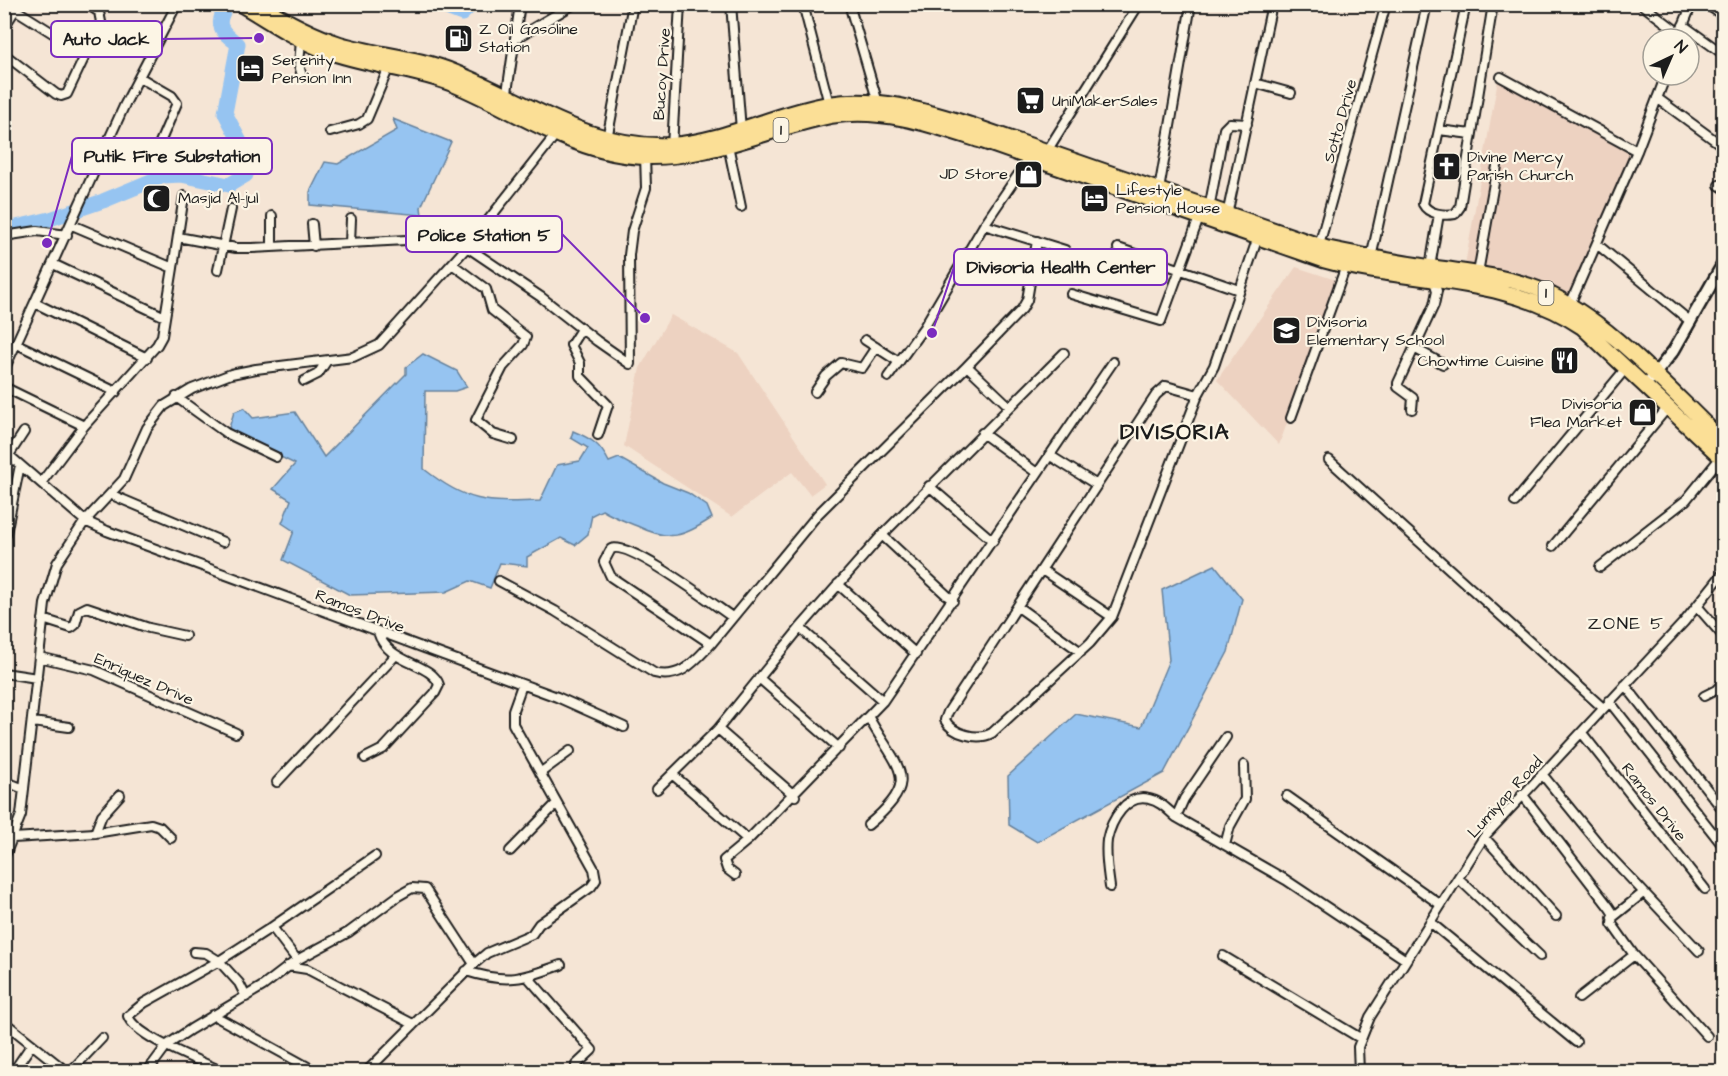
<svg xmlns="http://www.w3.org/2000/svg" width="1728" height="1076" font-family="'Architects Daughter',sans-serif">
<style>
.built{fill:#edd2c1}
.water{fill:#96c4f1;stroke:#65819c;stroke-width:1.5}
.lines{fill:none;stroke-linecap:round;stroke-linejoin:round}
.river{stroke:#96c4f1;stroke-width:15}
.street-casing{stroke:#1c1c1c;stroke-width:12}
.secondary-casing{stroke:#1c1c1c;stroke-width:15}
.highway-casing{stroke:#1c1c1c;stroke-width:18}
.street{stroke:#fcf5e5;stroke-width:8}
.secondary{stroke:#fcf5e5;stroke-width:10}
.highway{stroke:#fbdf96;stroke-width:14}
.labels{text-anchor:middle;dominant-baseline:central;stroke-width:4.5;stroke-linejoin:round;paint-order:stroke}
.shield{fill:#fcf5e5;stroke:#5f5d58;stroke-width:1.5}
.shield-label{font-size:15px;font-weight:bold;fill:#1c1c1c}
.poi-label{font-size:16px;fill:#1c1c1c;stroke:#fcf5e5;text-anchor:start}
.street-label{font-size:16px;fill:#1c1c1c;stroke:#fcf5e5}
.neighbourhood-label{font-size:18px;letter-spacing:1.5px;fill:#1c1c1c;stroke:#fcf5e5}
.district-label{font-size:22px;font-weight:bold;letter-spacing:1.5px;fill:#1c1c1c;stroke:#fcf5e5}
.leader{fill:none;stroke:#7b2cbf;stroke-width:2}
.callout-dot{fill:#7b2cbf;stroke:#fcf5e5;stroke-width:2}
.callout{fill:#fcf5e5;stroke:#7b2cbf;stroke-width:2}
.callout-label{font-size:18px;text-anchor:middle;font-weight:bold;fill:#1c1c1c}
</style>
<rect width="100%" height="100%" fill="#f5e5d5"/>
<filter id="ink" filterUnits="userSpaceOnUse"><feTurbulence type="fractalNoise" baseFrequency=".0167" numOctaves="2"/><feDisplacementMap in="SourceGraphic" scale="12" xChannelSelector="R" yChannelSelector="G"/><feConvolveMatrix kernelMatrix="1 2 1 2 8 2 1 2 1" color-interpolation-filters="sRGB"/></filter>
<g filter="url(#ink)">
<path class="built" d="M1498,79L1632,153L1571,297L1515,271L1465,265Z
M1296,267L1339,281L1279,445L1217,380Z
M671,315L738,353L825,484L810,495L792,472L732,517L624,446L640,368Z"/>
<path class="water" d="M393,119L451,142L421,207L422,215L310,205V192L325,162L338,164L397,130Z
M423,354L457,371L467,387L455,391H425L424,469C467,503 486,503 540,501L557,465L580,461L588,448L571,438L573,431C592,439 600,444 609,462L619,458L663,483L688,493L707,506L712,518C682,537 670,542 637,526C625,521 613,517 602,510L592,515L588,534L575,545L561,538L527,557V566L500,563L490,588L470,581L446,592L350,595L283,560L294,531L282,523L291,500L273,489L295,464L228,431L234,412L244,408L253,418L295,412L324,457L406,374V367Z
M1215,565L1242,599L1228,652L1164,773L1037,842L1009,825L1008,776L1076,714L1141,727L1169,660L1162,590Z"/>
<g class="lines">
<path class="river" d="M436,4L462,14L472,4
M4,230L50,219L103,201L163,176L181,175L229,185L246,175L249,159L225,113L238,44C220,31 214,24 228,4"/>
<defs>
<path id="street" d="M731,4L741,130
M803,4L829,104
M849,4L878,103
M1466,4L1423,204C1428,214 1444,216 1455,214L1460,207L1493,4
M1641,4L1682,35
M1706,4L1724,16
M16,10L86,54
M1683,25L1719,51
M4,27L19,4
M1682,28L1692,4
M515,39L574,4
M301,40L299,65L302,76
M4,54L56,94L61,96L67,94L101,22L99,12L87,4
M139,77L172,96L177,103L155,154
M1501,77L1637,151
M1255,83L1291,93
M1657,98L1724,147
M506,99L520,4
M1439,130L1471,134
M330,132L359,124L367,119L389,67
M607,139L633,4
M728,145L741,207
M672,147L680,4
M1047,151L1139,4
M1719,185L1724,188
M1159,190L1191,4
M1209,209L1224,129L1230,123L1247,124
M1227,215L1272,4
M312,224L314,246
M984,225L1065,250
M4,236L37,231L67,235
M178,237L236,248H252L426,239
M350,243L351,219
M1598,245L1691,322
M272,247V216
M467,247L541,297L597,341L630,364
M1118,248L1239,290
M1318,249L1386,4
M1371,258L1427,4
M53,264L165,317
M452,264L486,289L492,310L526,337L523,345L503,367L476,420L493,434L513,440
M173,268L184,196
M218,270L231,209
M1478,273L1497,166
M1071,294L1161,321L1199,218
M35,303L147,358
M1568,309L1637,151L1666,75
M581,329L571,345L580,363V376L608,405L598,435
M865,340L899,362
M17,344L116,392
M1414,348L1443,364
M630,364L629,255L632,231L646,188L645,155
M967,366L1022,309L1027,300L1037,241
M4,370L125,104L177,4
M888,377L924,327L984,225L1030,157
M304,381L318,374L326,362
M4,387L84,426
M815,392L826,376L841,363L862,368L876,347
M1198,395L1166,386L1156,395L948,712L945,720C952,734 978,741 992,733L1090,643L1112,617L1198,395L1214,366L1259,234
M176,397L226,433L276,457
M1412,409L1413,398L1398,387V383L1434,305L1437,291L1430,267L1439,214
M1291,418L1346,266
M982,433L1037,473
M4,451L85,521L107,531L557,697L624,727
M9,455L24,432
M1049,455L1097,485
M1329,460L1603,708
M41,483L84,426L157,345L162,336L173,268L72,225
M929,486L993,541
M112,495L223,542
M1515,502L1627,367
M882,535L953,601
M4,543L20,465
M1553,546L1669,406
M1600,567L1686,500L1721,457
M1042,570L1112,617
M499,581L555,611L654,673C680,680 694,662 711,644L818,514L967,366L1010,407
M838,584L916,654
M1697,606L1724,637
M1018,607L1081,652
M43,619L71,628L75,625L79,611L87,607L149,628L185,636
M800,628L883,701
M711,644L611,577L604,562L611,549C629,540 713,604 732,617
M39,657L94,670L236,733
M4,673L37,678
M759,678L839,748
M1625,685L1724,811
M1704,696L1716,690L1724,682
M1609,701L1724,847
M33,722L69,727
M718,729L795,796
M1582,733L1705,889
M1226,737L1184,799L1176,817L1286,880L1406,960
M365,758L383,749L435,693L439,685C432,662 388,665 378,632
M540,773L570,751
M672,774L748,840L883,701L1113,362
M1542,774L1603,849L1699,951
M4,781L24,789
M277,782L395,656
M657,789L718,729L800,628L882,535L1064,353
M1522,794L1609,907L1613,913L1612,924L1634,955L1707,1036
M1287,796L1441,905
M868,825C924,779 897,769 869,718
M95,833L102,815L120,795
M1484,837L1556,916
M13,838L95,833L151,824L160,827L171,838
M1225,845L1230,826L1245,799L1244,765
M510,851L556,804
M4,858L21,815L45,604L57,563L85,521L124,479L147,428L164,406L192,389L231,374L256,369L353,357L379,345L467,247L557,133
M735,875L727,869L724,860L748,840
M1458,878L1540,956
M1110,887C1108,871 1105,856 1107,840C1111,821 1126,793 1149,799C1160,801 1168,810 1176,817
M1612,918L1643,893
M1430,922L1576,1042
M272,927L375,856
M194,952L206,953L219,961
M1223,956L1360,1038
M219,961L144,1003L128,1016C135,1037 202,1061 223,1072
M288,966L307,969L413,1024
M466,971C507,984 522,979 561,965
M527,976L592,1050L576,1065L582,1072
M246,997L239,983L219,961L272,927L297,960
M1579,998L1634,955
M213,1015L317,1072
M4,1022L67,1072
M13,1072L32,1044
M70,1072L102,1038
M147,1072L167,1045L191,1029L263,986L297,960L349,932L398,896L412,888L425,889L474,964
M366,1072L474,964L487,953L532,934L539,924L591,887L596,880L594,869L513,724V710L522,685
M1359,1072L1358,1047L1370,1017L1484,837L1684,622L1724,572"/>
<path id="secondary" d="M1651,379L1674,350L1724,262"/>
<path id="highway" d="M240,4C268,20 294,39 324,50C366,66 413,68 455,85C517,111 576,155 645,157C710,159 769,128 831,116C882,107 935,126 982,141L1323,260C1409,284 1505,275 1582,327L1724,460
M258,4C284,20 311,35 340,44C377,55 417,57 454,72C526,100 590,150 671,145C726,141 775,113 829,104C879,96 925,111 971,125L1326,248C1360,255 1394,262 1429,267C1467,272 1506,276 1541,290C1608,319 1670,391 1724,442"/>
</defs>
<use href="#street" class="street-casing"/>
<use href="#secondary" class="secondary-casing"/>
<use href="#highway" class="highway-casing"/>
<use href="#street" class="street"/>
<use href="#secondary" class="secondary"/>
<use href="#highway" class="highway"/>
</g>
</g>
<defs>
<symbol id="fuel-square" viewBox="-11 -11 22 22"><rect x="-9" y="-9" width="18" height="18" rx="4" fill="#1c1c1c" stroke="#fcf5e5"/><path d="M-5.5-6h7V0h2V4h1.3V-2.5L3-4.5l.8-.8L6-3V5H2.5V1h-1V6h-7ZM-4.2-4.7v3.2H.2V-4.7Z" fill="#fff"/></symbol>
<symbol id="hotel-square" viewBox="-11 -11 22 22"><rect x="-9" y="-9" width="18" height="18" rx="4" fill="#1c1c1c" stroke="#fcf5e5"/><path d="M-6-4.5h1.5V1H6V5H4.5V3h-9V5H-6ZM-4 0a1.8 1.8 0 1 1 3.6 0ZM.5 0V-2.5h3Q6-2.5 6 0Z" fill="#fff"/></symbol>
<symbol id="supermarket-square" viewBox="-11 -11 22 22"><rect x="-9" y="-9" width="18" height="18" rx="4" fill="#1c1c1c" stroke="#fcf5e5"/><path d="M-6-5.5h2.5l.6 2H6L4.5 2H-2.5L-4.4-4H-6ZM-1.5 3.2a1.3 1.3 0 1 0 .1 0ZM3 3.2a1.3 1.3 0 1 0 .1 0Z" fill="#fff"/></symbol>
<symbol id="church-square" viewBox="-11 -11 22 22"><rect x="-9" y="-9" width="18" height="18" rx="4" fill="#1c1c1c" stroke="#fcf5e5"/><path d="M-1.2-6h2.4v3.5h3.3v2.4h-3.3V6h-2.4V-.1h-3.3v-2.4h3.3Z" fill="#fff"/></symbol>
<symbol id="shop-square" viewBox="-11 -11 22 22"><rect x="-9" y="-9" width="18" height="18" rx="4" fill="#1c1c1c" stroke="#fcf5e5"/><path d="M-5-2.5h2.3a2.7 3.5 0 0 1 5.4 0H5L5.5 6h-11ZM-1.5-2.5h3a1.5 2.3 0 0 0-3 0Z" fill="#fff"/></symbol>
<symbol id="mosque-square" viewBox="-11 -11 22 22"><rect x="-9" y="-9" width="18" height="18" rx="4" fill="#1c1c1c" stroke="#fcf5e5"/><path d="M3.5-4.9A6 6 0 1 0 3.5 4.9A5 5 0 1 1 3.5-4.9Z" fill="#fff"/></symbol>
<symbol id="school-square" viewBox="-11 -11 22 22"><rect x="-9" y="-9" width="18" height="18" rx="4" fill="#1c1c1c" stroke="#fcf5e5"/><path d="M0-5L7-2L0 1L-7-2ZM-4 1L0 2.5L4 1V4Q0 6-4 4Z" fill="#fff"/></symbol>
<symbol id="restaurant-square" viewBox="-11 -11 22 22"><rect x="-9" y="-9" width="18" height="18" rx="4" fill="#1c1c1c" stroke="#fcf5e5"/><path d="M-5-6h1v4h1v-4h1v4h1v-4h1v5L-1.5 .5V6h-2V.5L-5-1ZM5-6V6H3V1.5H1.5Q1.5-4 5-6Z" fill="#fff"/></symbol>
</defs>
<g fill-rule="evenodd">
<use href="#fuel-square" x="442" y="22" width="33" height="33"/>
<use href="#hotel-square" x="234" y="52" width="33" height="33"/>
<use href="#supermarket-square" x="1014" y="84" width="33" height="33"/>
<use href="#church-square" x="1430" y="150" width="33" height="33"/>
<use href="#shop-square" x="1012" y="158" width="33" height="33"/>
<use href="#mosque-square" x="140" y="182" width="33" height="33"/>
<use href="#hotel-square" x="1078" y="182" width="33" height="33"/>
<use href="#school-square" x="1270" y="314" width="33" height="33"/>
<use href="#restaurant-square" x="1548" y="344" width="33" height="33"/>
<use href="#shop-square" x="1626" y="396" width="33" height="33"/>
</g>
<g class="labels">
<g class="shield">
<rect x="773.5" y="118" width="15" height="24" rx="4.5"/>
<rect x="1538.5" y="281" width="15" height="24" rx="4.5"/>
</g>
<g class="shield-label">
<text x="781" y="130">1</text>
<text x="1546" y="293">1</text>
</g>
<g class="poi-label">
<text x="479" y="29">Z Oil Gasoline<tspan x="479" dy="18">Station</tspan></text>
<text x="272" y="60">Serenity<tspan x="272" dy="18">Pension Inn</tspan></text>
<text x="1052" y="101">UniMakerSales</text>
<text x="1467" y="157">Divine Mercy<tspan x="1467" dy="18">Parish Church</tspan></text>
<text x="1008" y="174" text-anchor="end">JD Store</text>
<text x="1116" y="190">Lifestyle<tspan x="1116" dy="18">Pension House</tspan></text>
<text x="178" y="198">Masjid Al-jul</text>
<text x="1307" y="322">Divisoria<tspan x="1307" dy="18">Elementary School</tspan></text>
<text x="1544" y="361" text-anchor="end">Chowtime Cuisine</text>
<text x="1622" y="404" text-anchor="end">Divisoria<tspan x="1622" dy="18">Flea Market</tspan></text>
</g>
<g class="street-label">
<text transform="translate(662 74) rotate(-86)">Bucoy Drive</text>
<text transform="translate(1340 121) rotate(-74)">Sotto Drive</text>
<text transform="translate(360 611) rotate(21)">Ramos Drive</text>
<text transform="translate(144 679) rotate(24)">Enriquez Drive</text>
<text transform="translate(1505 797) rotate(-48)">Lumiyap Road</text>
<text transform="translate(1654 802) rotate(52)">Ramos Drive</text>
</g>
<g class="neighbourhood-label">
<text x="1626" y="623">ZONE 5</text>
</g>
<g class="district-label">
<text x="1175" y="432">DIVISORIA</text>
</g>
</g>
<path class="leader" d="M259 38L162 39M47 243L72 156M645 318L562 234M932 333L954 267"/>
<g class="callout-dot">
<circle cx="259" cy="38" r="6"/>
<circle cx="47" cy="243" r="6"/>
<circle cx="645" cy="318" r="6"/>
<circle cx="932" cy="333" r="6"/>
</g>
<g class="callout">
<rect x="51" y="21" width="111" height="36" rx="6"/>
<rect x="72" y="138" width="200" height="36" rx="6"/>
<rect x="406" y="216" width="156" height="36" rx="6"/>
<rect x="954" y="249" width="213" height="36" rx="6"/>
</g>
<g class="callout-label">
<text x="106" y="45">Auto Jack</text>
<text x="172" y="162">Putik Fire Substation</text>
<text x="484" y="241">Police Station 5</text>
<text x="1061" y="273">Divisoria Health Center</text>
</g>
<rect width="1728" height="1076" fill="none" stroke="#fcf5e5" stroke-width="24"/>
<rect x="12" y="12" width="1704" height="1052" fill="none" stroke="#1c1c1c" stroke-width="2" filter="url(#ink)"/>
<g transform="translate(1671 57) rotate(44)"><circle r="28" fill="#fcf5e5" stroke="#a29e95" stroke-width="1.5"/>
<path d="M0-4.5L10 22L0 15L-10 22Z" fill="#1c1c1c"/>
<text y="-9" font-size="16" font-weight="bold" text-anchor="middle" fill="#1c1c1c">N</text>
</g>
</svg>
